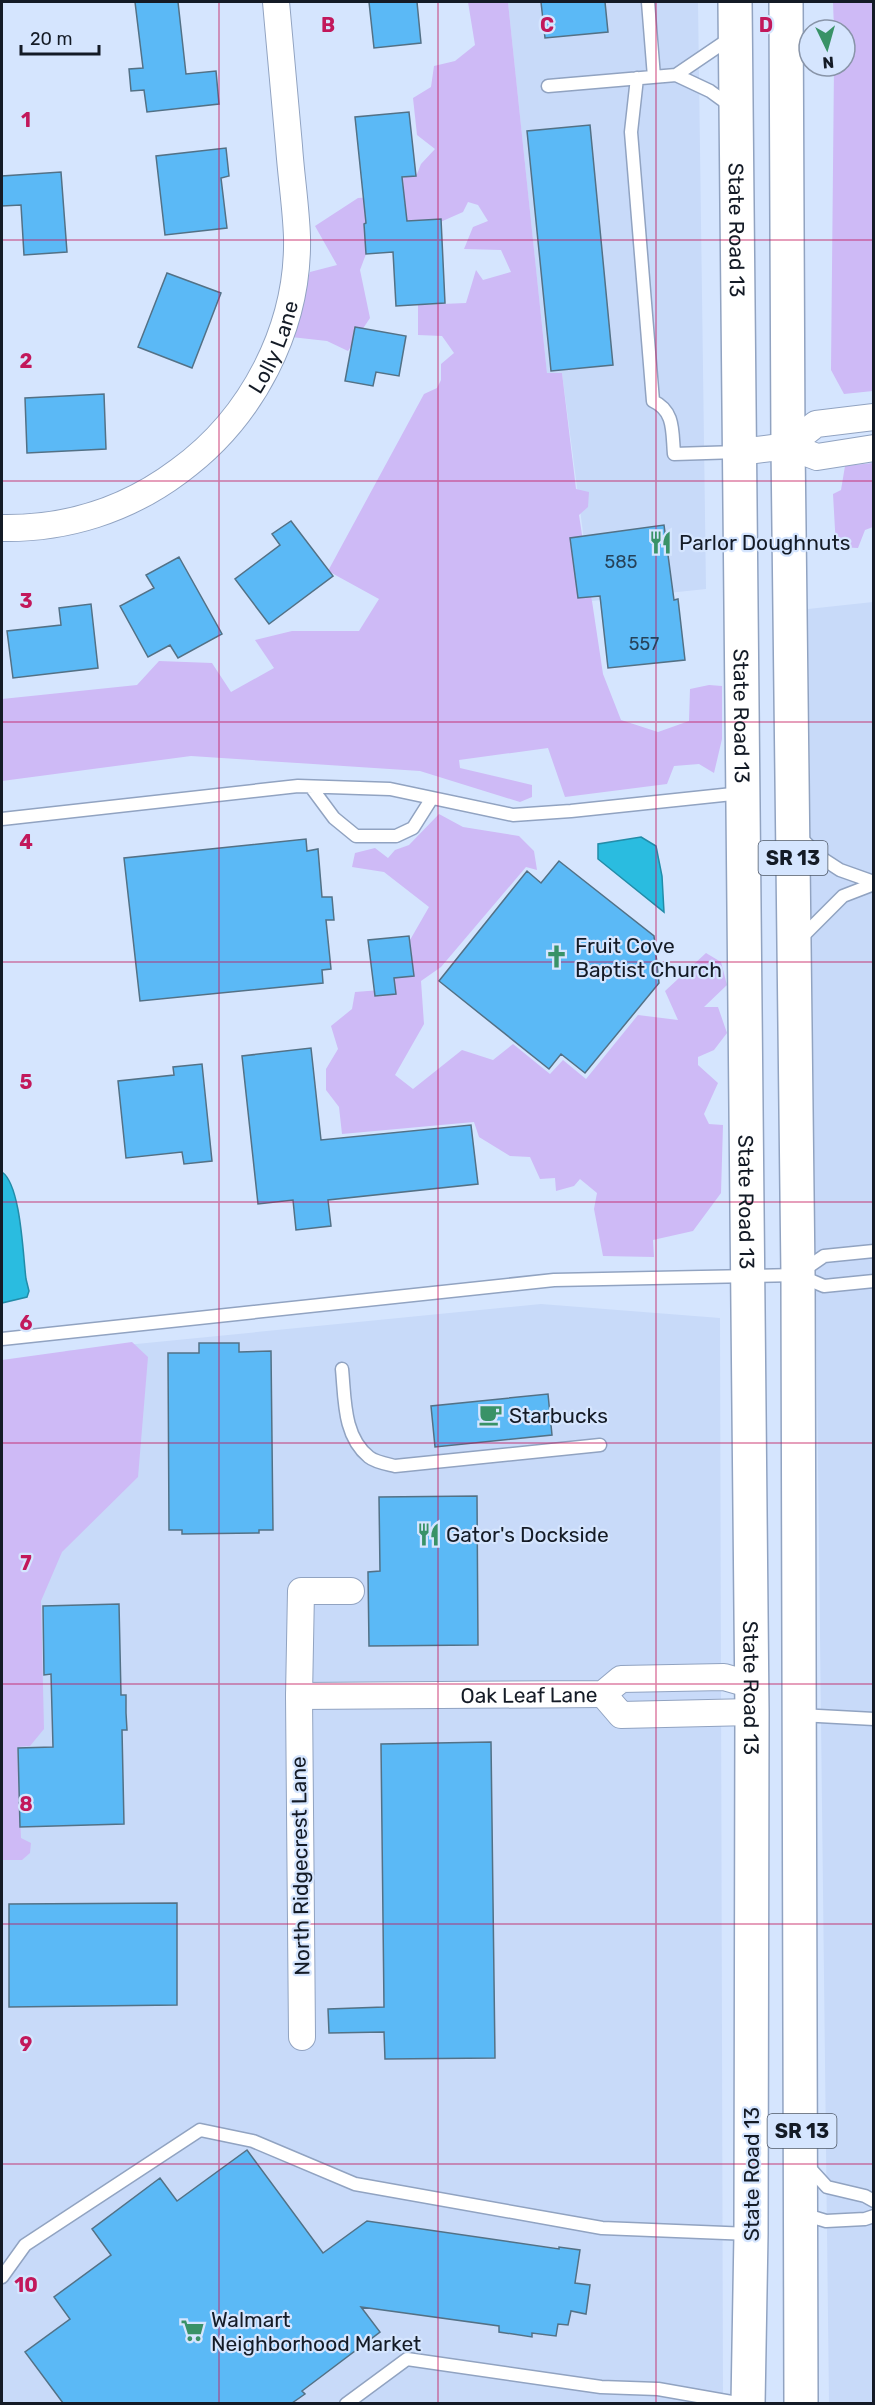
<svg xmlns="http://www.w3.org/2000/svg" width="875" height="2405" font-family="Rubik,sans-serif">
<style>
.built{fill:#c8daf9}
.green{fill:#cebaf6}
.water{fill:#2abce0;stroke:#238ca8;stroke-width:1.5}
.building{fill:#5bb9f6;stroke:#537186;stroke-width:1.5}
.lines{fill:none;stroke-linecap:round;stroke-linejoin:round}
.service-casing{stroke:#91a3c1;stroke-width:15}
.minor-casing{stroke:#91a3c1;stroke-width:28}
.primary-casing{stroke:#91a3c1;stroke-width:36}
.service{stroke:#fff;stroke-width:12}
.minor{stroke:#fff;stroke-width:26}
.primary{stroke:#fff;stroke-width:33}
.grid{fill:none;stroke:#c2185b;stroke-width:1.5;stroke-opacity:0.55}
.labels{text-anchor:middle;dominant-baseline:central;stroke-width:4.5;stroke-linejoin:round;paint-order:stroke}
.number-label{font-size:18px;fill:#26425a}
.shield{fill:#d5e5fe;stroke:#4e5867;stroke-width:1.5}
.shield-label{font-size:20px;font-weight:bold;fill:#141b26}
.street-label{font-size:21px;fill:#141b26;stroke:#d5e5fe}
.poi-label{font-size:21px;fill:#141b26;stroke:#d5e5fe;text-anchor:start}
.grid-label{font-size:20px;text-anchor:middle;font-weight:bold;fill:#c2185b;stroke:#d5e5fe;stroke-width:4.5;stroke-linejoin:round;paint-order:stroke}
</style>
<rect width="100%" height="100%" fill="#d5e5fe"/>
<path class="built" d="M508,2H698L706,589L592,601L562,373L547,374Z
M873,602V2404L829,2403L808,609Z
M541,1304L720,1318L723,2403H2V1741L65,1351Z"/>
<path class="green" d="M468,2H508L547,373H562L576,489L589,492L588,507L579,515L603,674L621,720L658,732L689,721L690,689L709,685L722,686V739L714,773L699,764L674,766L667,784L565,797L548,748L459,760L460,768L532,785V797L520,802L420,771L191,756L2,781V699L137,685L159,661L212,663L231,692L274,668L255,640L292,631H359L379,599L328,571L424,394L437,388L441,380V364L454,353L442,336L418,335V305L466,303L476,270L483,280L511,272L501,250L464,249L473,227L488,221L478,205L468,202L463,212L429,227L369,246L360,270L370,318L348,351L327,341L291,337L310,272L337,265L315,226L358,198L404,195L403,178L417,174L421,164L435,149L417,135L413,98L431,87L434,66L455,61L475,45Z
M833,2H874L873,391L844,394L831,370L834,66H845V30H834Z
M873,463V527L865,530L858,548L836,547L833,494L841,490L845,466Z
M439,814L463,827L519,836L534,851L537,870L526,867L441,967L421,981L424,1024L395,1075L413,1089L462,1050L493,1060L513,1044L550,1074L563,1060L586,1079L638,1015L678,1020L665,991L706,953L721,962L727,985L704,1007H718L727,1033L714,1050L698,1057V1065L718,1083L704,1114L709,1124L723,1125L721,1193L693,1231L653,1240L654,1257L603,1256L594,1209L597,1193L580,1179L574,1186L556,1191L555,1178L540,1179L530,1157L510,1156L479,1137L474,1122L342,1134L339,1107L326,1090V1069L338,1049L331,1026L352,1009L355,992L381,990L389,972L413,965L410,940L429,907L384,872L352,867L355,853L375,848L388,858L395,850L409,845Z
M132,1342L148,1357L138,1477L62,1552L41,1601L44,1729L30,1746L17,1747L21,1838L31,1843L30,1853L22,1860H2V1360Z"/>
<path class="water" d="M641,837L656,846L662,876L664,912L598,859V844Z
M2,1172C21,1185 23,1256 26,1279L29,1291L27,1297L2,1303Z"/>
<path class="building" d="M135,2H178L186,74L216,71L219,104L147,112L144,90L131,91L129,69L143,68Z
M369,2H417L421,43L374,48Z
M541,2H605L608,32L545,38Z
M409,112L416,176L402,177L407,221L441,219L445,303L396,306L393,252L366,254L364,224L366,223L355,117Z
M590,125L613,365L551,371L527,131Z
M226,148L229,176L221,178L227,228L165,235L156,156Z
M61,172L67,252L24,255L21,205L2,206V176Z
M167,273L221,293L192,368L138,347Z
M355,327L406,336L399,376L376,372L373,386L345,381Z
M104,394L106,449L27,453L25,398Z
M291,521L333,576L269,624L235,579L280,545L272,534Z
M664,525L674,600L678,599L685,660L608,668L600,596L578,598L570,538Z
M179,557L222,634L178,658L170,645L148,657L120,606L154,588L146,575Z
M91,604L98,668L13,678L7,631L61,625L59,608Z
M306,839L307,851L318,849L322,897H332L334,920H326L331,969L322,970L323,983L140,1001L124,858Z
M559,861L654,936L659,983L585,1073L561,1054L549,1069L439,981L527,871L541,883Z
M409,936L414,976L394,978L396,994L375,996L368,940Z
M311,1048L321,1140L471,1125L478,1184L328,1200L331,1226L296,1230L293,1200L258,1204L242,1056Z
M202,1064L212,1161L184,1164L182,1152L126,1158L118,1081L174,1075L173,1067Z
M199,1343H239V1352L271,1351L273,1530H259V1533L182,1534V1530H169L168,1353H199Z
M548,1394L552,1435L435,1447L431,1406Z
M477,1496L478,1645L369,1646L368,1572L380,1571L379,1497Z
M119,1604L121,1695H126V1713L127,1730H122L124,1824L20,1827L18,1748L53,1747L51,1674L44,1675L43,1606Z
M491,1742L495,2058L385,2059L384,2032L329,2033L328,2009L384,2007L381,1744Z
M177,1903V2005L9,2007V1904Z
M247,2150L323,2253L367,2221L559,2249V2247L580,2250L575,2283L590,2285L586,2314L571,2311L568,2325L558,2324L556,2336L532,2333V2337L499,2332V2326L361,2307L380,2332L302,2391L305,2394L292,2403H63L25,2352L70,2319L54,2297L111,2255L92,2229L160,2178L177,2201Z"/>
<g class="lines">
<defs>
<path id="service" d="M648,2L654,77
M676,75L710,91L732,107
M637,78L631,132L653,401C675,411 672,432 674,454L738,452
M548,86L676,75L732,37
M311,787L334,818L356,836H396L413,828L432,798
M2,819L298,786L390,789L513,815L571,811L742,793
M799,836L820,857L840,870L874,882
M799,940L843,896L874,884
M801,1272L824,1256L874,1251
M2,1339L554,1280L798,1275L824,1286L874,1281
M342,1369C345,1399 343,1436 369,1457C375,1462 387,1464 395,1466L600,1445
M800,1715L874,1719
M806,2164L827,2187L865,2196L874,2201
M803,2214L826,2221L865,2219L874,2216
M2,2277L25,2245L200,2130L253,2141L355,2184L602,2228L750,2234
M346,2404L407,2359L601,2387L658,2389L743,2404"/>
<g id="minor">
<path d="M788,446L816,424L874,417"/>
<path d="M740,452L788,446L817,457L874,448"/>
<path id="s1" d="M2,528C66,529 127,510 179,471C252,418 299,328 297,237C296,207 291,176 289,146C285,98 280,50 276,2"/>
<path d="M603,1694L621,1715L752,1712"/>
<path id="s2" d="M299,1696L603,1694L621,1679L724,1677L752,1685"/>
<path d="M302,2037L299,1696L301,1591H351"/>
</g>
<g id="primary">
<path id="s3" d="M735,2L752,1712L751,2234L748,2404"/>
<path d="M786,2L788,446L798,1275L801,2404"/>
</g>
</defs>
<use href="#service" class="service-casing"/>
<use href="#minor" class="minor-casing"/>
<use href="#primary" class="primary-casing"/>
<use href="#service" class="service"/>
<use href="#minor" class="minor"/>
<use href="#primary" class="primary"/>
</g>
<path class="grid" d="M219,2V2404M438,2V2404M656,2V2404M2,240H874M2,481H874M2,722H874M2,962H874M2,1202H874M2,1443H874M2,1684H874M2,1924H874M2,2164H874"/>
<defs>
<symbol id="restaurant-bare" viewBox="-9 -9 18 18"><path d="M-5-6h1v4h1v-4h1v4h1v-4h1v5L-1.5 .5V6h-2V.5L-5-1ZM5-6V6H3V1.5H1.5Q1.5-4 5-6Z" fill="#399267" stroke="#d5e5fe" stroke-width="2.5" paint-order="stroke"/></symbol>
<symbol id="church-bare" viewBox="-9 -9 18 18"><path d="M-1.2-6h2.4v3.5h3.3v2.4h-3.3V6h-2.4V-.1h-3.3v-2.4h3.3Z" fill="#399267" stroke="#d5e5fe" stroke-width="2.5" paint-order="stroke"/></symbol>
<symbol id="cafe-bare" viewBox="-9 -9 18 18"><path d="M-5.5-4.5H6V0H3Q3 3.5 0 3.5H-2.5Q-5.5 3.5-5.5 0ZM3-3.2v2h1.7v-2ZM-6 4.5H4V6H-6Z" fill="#399267" stroke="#d5e5fe" stroke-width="2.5" paint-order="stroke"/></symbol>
<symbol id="supermarket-bare" viewBox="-9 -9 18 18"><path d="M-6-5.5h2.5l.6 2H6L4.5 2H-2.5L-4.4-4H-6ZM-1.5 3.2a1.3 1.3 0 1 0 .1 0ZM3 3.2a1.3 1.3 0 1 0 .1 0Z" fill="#399267" stroke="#d5e5fe" stroke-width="2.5" paint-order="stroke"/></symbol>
</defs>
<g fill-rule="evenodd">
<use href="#restaurant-bare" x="644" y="526" width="33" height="33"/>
<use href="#church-bare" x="540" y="940" width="33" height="33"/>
<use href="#cafe-bare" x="474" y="1398" width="33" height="33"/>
<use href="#restaurant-bare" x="412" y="1518" width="33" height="33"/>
<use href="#supermarket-bare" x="176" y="2314" width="33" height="33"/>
</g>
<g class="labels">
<g class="number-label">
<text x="621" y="562">585</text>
<text x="644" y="644">557</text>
</g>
<g class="shield">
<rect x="758.5" y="841" width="69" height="34" rx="4.5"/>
<rect x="767.5" y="2114" width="69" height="34" rx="4.5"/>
</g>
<g class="shield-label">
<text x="793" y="858">SR 13</text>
<text x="802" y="2131">SR 13</text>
</g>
<g class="street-label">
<text stroke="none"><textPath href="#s3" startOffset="228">State Road 13</textPath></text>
<text stroke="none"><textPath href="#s1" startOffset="348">Lolly Lane</textPath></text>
<text stroke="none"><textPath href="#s3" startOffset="714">State Road 13</textPath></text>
<text stroke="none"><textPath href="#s3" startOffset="1200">State Road 13</textPath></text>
<text stroke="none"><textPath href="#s3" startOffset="1686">State Road 13</textPath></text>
<text stroke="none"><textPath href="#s2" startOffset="230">Oak Leaf Lane</textPath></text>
<text transform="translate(300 1866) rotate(-91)">North Ridgecrest Lane</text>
<text transform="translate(751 2174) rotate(-90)">State Road 13</text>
</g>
<g class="poi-label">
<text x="679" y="542">Parlor Doughnuts</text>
<text x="575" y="945">Fruit Cove<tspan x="575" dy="24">Baptist Church</tspan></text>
<text x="509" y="1415">Starbucks</text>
<text x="446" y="1534">Gator's Dockside</text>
<text x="211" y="2319">Walmart<tspan x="211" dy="24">Neighborhood Market</tspan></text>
</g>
</g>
<g class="grid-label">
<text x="328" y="32">B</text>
<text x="547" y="32">C</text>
<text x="766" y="32">D</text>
<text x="26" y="127">1</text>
<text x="26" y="368">2</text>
<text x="26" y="608">3</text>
<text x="26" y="849">4</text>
<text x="26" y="1089">5</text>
<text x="26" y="1330">6</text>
<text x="26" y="1570">7</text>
<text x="26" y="1811">8</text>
<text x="26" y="2051">9</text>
<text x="26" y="2292">10</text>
</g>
<rect width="875" height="2405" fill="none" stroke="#141b26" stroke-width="6"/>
<g transform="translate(827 48) rotate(175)"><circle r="28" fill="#d5e5fe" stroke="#8894a8" stroke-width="1.5"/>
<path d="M0-4.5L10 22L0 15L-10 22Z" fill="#399267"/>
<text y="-9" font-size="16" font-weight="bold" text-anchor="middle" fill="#141b26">N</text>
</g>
<path d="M21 45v9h78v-9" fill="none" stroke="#141b26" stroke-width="3"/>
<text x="30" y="45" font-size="18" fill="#141b26" stroke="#d5e5fe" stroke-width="4.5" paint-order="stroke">20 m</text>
</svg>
